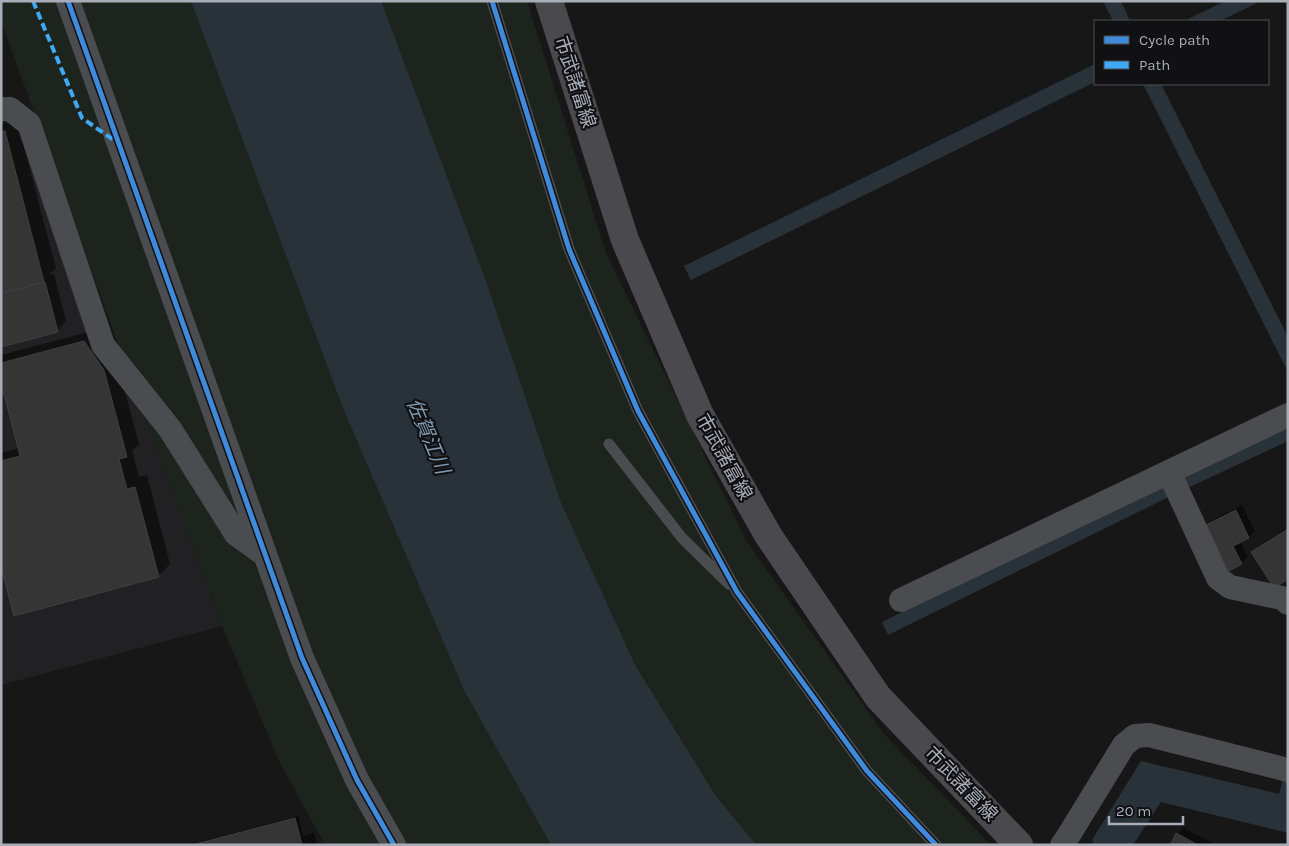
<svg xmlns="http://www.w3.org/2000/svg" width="1289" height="846" font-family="Karla,'Noto Sans JP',sans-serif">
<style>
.built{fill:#212123}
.green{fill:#1d241e}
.water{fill:#2a3239}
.shadow{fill:#0007}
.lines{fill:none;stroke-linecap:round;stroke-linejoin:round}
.stream{stroke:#2a3239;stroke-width:8}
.building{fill:#353536;stroke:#3f4043}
.service{stroke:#4b4c50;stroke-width:11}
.minor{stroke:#4b4c50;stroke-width:24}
.secondary{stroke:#4a4a4e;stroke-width:28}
.quiet{stroke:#3fa9f5;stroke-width:4;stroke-dasharray:8 4;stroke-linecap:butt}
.cycleway-casing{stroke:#111113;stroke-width:8}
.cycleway{stroke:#408adc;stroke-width:5}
.labels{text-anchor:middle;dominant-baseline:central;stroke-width:4.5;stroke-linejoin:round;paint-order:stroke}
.street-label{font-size:19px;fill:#a8adb8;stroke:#111113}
.water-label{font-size:20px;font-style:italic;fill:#7f9bb3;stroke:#111113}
</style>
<rect width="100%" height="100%" fill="#171717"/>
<path class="built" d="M8,121L23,133L141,407L222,626L1,685V122Z"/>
<path class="green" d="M1,1H218L591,845H325L280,763L222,626L141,407L1,21Z
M352,1H527L606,253L747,542L884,734L991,845H717L569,623Z"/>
<path class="water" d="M191,1H381L486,281L561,503L635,665L715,795L756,845H551L550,843L464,690L343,408Z
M1103,1H1121L1130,21H1113Z
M1225,1H1261L1220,21H1184Z
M1095,64V82L691,280L684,266Z
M1143,84H1161L1288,337V372Z
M1288,424V441L1179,492L888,635L882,622L1172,478Z
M1141,761L1288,796V833L1161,802L1133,845H1094L1092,840Z"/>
<path class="shadow" d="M17,120L56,268L49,275L54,274L66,321L57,331L1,346V124Z
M96,330L116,358L139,444L132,451L139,477L147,475L170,564L158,576L1,562V453L19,448L5,392L1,393V355Z
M1242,505L1255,531L1249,537L1240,541L1248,557L1242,563L1208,525L1214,519Z
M1288,528V578L1253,552L1259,546Z
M298,816L303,836L314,833L317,845H187Z
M1184,828L1216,845H1172L1177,834Z"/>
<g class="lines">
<path class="stream" d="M1283,795L1288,776"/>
</g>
<path class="building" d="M5,131L44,282L1,293V132Z
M45,282L58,332L1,347V294Z
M84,341L104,370L127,457L119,459L127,489L135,487L159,577L14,616L1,567V461L20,456L4,394L1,395V363Z
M1236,510L1249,538L1233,546L1242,564L1229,571L1206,525Z
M1288,529V579L1274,588L1251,552Z
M295,818L302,844L301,845H192Z
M1176,833L1198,845H1170Z"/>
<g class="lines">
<path class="service" d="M492,1L569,249L638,411L737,592L867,771L936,845
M609,444L682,538L729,584"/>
<path class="minor" d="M68,1L302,658L357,780L394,845
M1,109H10L29,124L103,345L170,429L236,534L265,555
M1169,472L1218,578L1230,587L1282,598L1288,603
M901,600L1288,415
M1062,845L1067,838L1124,745L1135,736L1149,735L1288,770"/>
<path class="secondary" d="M549,1L625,240L700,415L768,535L878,697L1019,845"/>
<path class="quiet" d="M33,1L82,118L118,143"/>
<defs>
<path id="cycleway" d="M68,1L302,658L357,780L394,845
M492,1L569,249L638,411L737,592L867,771L936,845"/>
</defs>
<use href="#cycleway" class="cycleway-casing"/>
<use href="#cycleway" class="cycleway"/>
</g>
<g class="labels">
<g class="street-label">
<text transform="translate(575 82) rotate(72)">市武諸富線</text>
<text transform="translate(724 457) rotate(61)">市武諸富線</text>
<text transform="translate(961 784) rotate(46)">市武諸富線</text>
</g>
<g class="water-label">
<text transform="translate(428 436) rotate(67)">佐賀江川</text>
</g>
</g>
<rect width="1289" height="846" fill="none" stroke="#a8adb8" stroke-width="5"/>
<rect x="1094" y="20" width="175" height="65" fill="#111113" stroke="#4d4f55"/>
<rect x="1104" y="36" width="25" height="8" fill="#408adc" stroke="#4d4f55"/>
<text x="1139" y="45" font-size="15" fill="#a8adb8">Cycle path</text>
<rect x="1104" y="61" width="25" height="8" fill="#3fa9f5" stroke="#4d4f55"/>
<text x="1139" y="70" font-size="15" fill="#a8adb8">Path</text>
<path d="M1109 816v8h74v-8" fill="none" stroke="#a8adb8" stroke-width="2.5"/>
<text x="1116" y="816" font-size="15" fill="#a8adb8" stroke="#111113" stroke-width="4" paint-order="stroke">20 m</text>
</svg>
